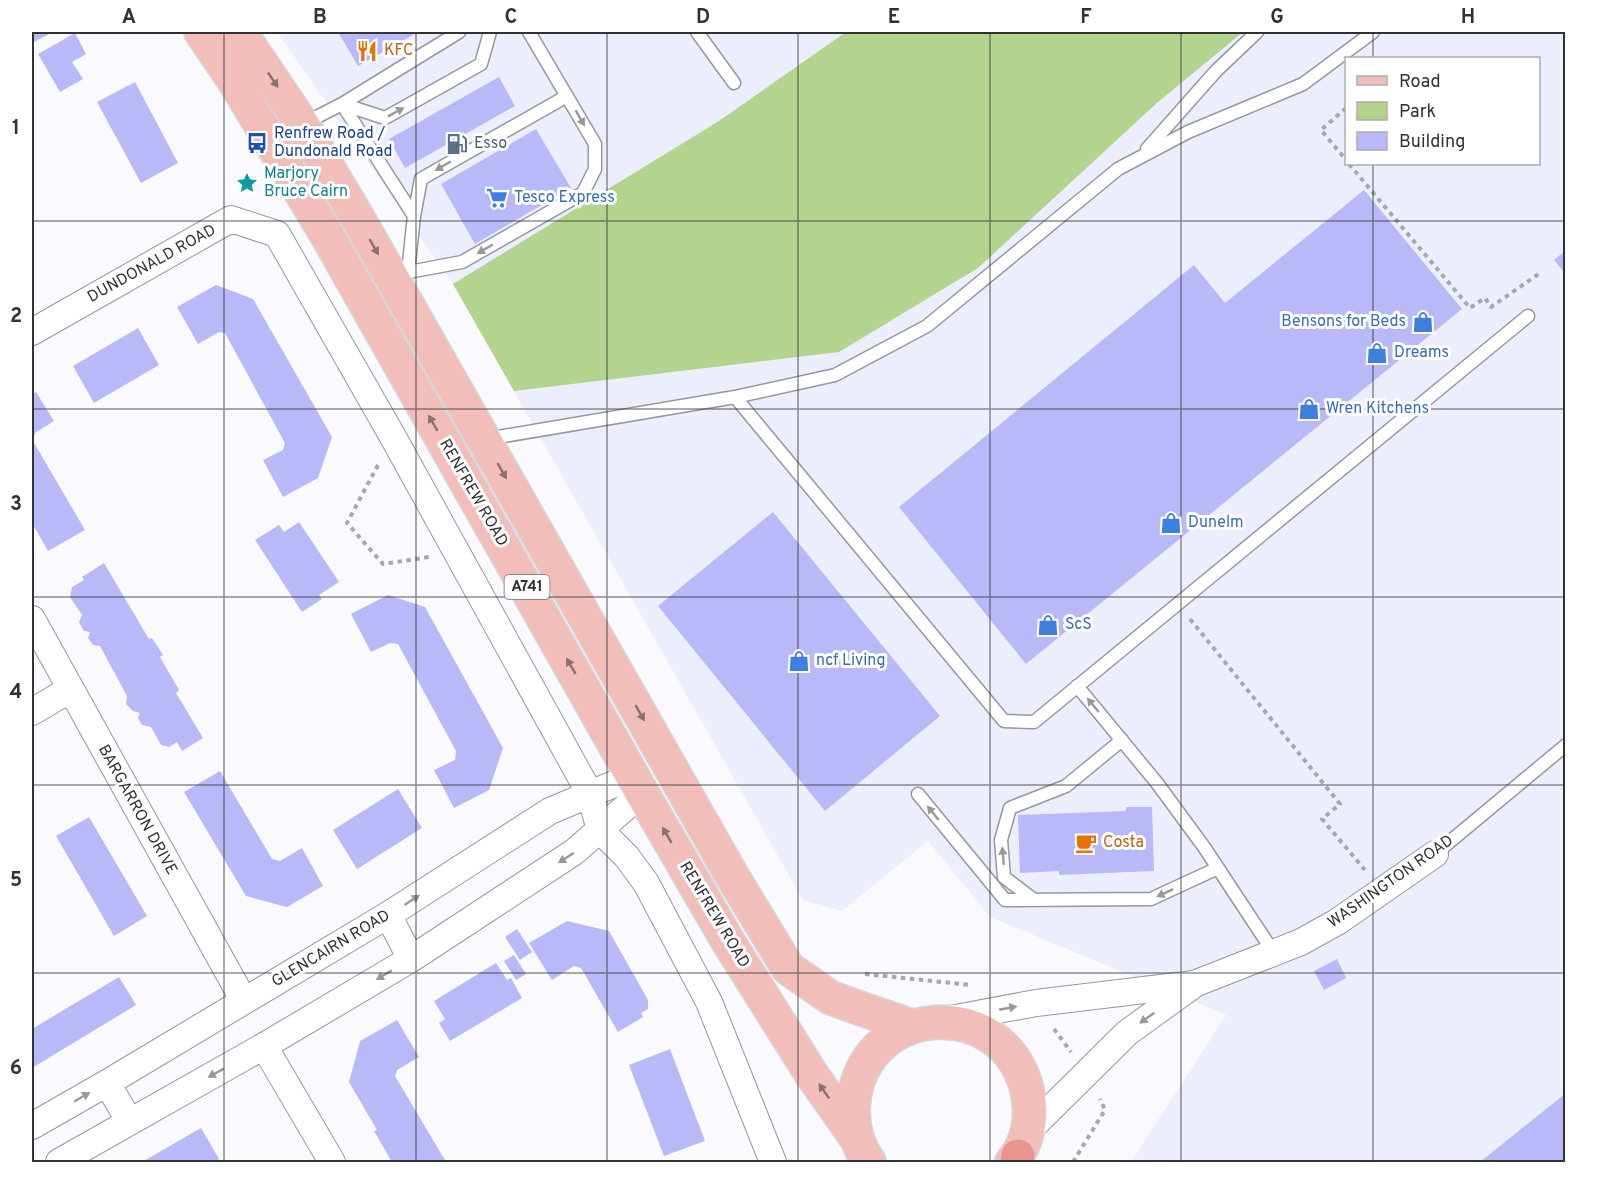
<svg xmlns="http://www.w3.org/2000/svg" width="1597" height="1194" font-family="Overpass,sans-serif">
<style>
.built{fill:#edeefd;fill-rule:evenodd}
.green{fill:#b2d48e}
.building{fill:#b9b9f9}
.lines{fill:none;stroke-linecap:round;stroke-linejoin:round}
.service-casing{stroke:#97979e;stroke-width:15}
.minor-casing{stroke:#97979e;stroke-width:28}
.primary-casing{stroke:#d6d6d7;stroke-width:36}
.motorway-casing{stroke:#d6d6d7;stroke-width:36}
.path{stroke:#a8a8ac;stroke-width:4;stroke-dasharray:4.5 4.5;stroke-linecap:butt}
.service{stroke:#fff;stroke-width:12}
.minor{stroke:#fff;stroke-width:26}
.primary{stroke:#f2beb9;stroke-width:33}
.motorway{stroke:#ea938a;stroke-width:33}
.oneway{fill:#887170}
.oneway2{fill:#98989a}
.grid{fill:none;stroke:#323235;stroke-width:1.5;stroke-opacity:0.55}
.labels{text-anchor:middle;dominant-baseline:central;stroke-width:6;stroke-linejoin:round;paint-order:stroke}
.shield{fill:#fff;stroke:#707072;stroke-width:1.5}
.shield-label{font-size:15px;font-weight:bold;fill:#323235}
.food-label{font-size:16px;fill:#c56008;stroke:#fff;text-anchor:start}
.transit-label{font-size:16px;fill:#164399;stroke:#fff;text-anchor:start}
.service-label{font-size:16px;fill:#4e5e75;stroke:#fff;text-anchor:start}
.culture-label{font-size:16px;fill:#0d838f;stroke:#fff;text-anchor:start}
.shop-label{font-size:16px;fill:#366cbe;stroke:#fff;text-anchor:start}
.street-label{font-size:16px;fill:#323235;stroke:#fff}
.neatline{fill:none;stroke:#323235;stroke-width:2}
.grid-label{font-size:20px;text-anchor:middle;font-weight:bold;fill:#323235}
</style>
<rect width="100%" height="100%" fill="#f9f9fe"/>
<path class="built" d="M277,32H1565V1162H1131L1226,1015L990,917L928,841L842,911L803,900L453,284ZM1346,58H1538V164H1346Z"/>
<path class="green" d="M846,32H1243L1158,102L978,268L839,352L514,391L453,284L719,121Z"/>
<path class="building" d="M32,32H53L32,43Z
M338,32H410L413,35L358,66Z
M75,33L86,54L72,62L83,79L60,92L38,54Z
M499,77L515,106L405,168L389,139Z
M135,82L178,163L141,183L97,102Z
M536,129L571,188L475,244L441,184Z
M1364,190L1462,309L1026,664L899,507L1194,265L1225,303Z
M1566,250V274L1554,260Z
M216,285L253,299L332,437L318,478L283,497L263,460L283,450L285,443L225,333L219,332L198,344L177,307Z
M138,328L159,365L94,403L73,366Z
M36,392L54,421L35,433L33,441L85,530L48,551L32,523V395Z
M773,512L940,716L825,811L658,606Z
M299,522L339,582L319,595L322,599L302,612L255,540L279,525L284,532Z
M104,563L149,639L152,638L163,655L160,657L179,690L176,693L203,738L182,751L177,742L169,747L161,745L151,727L142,725L138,718L140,713L133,711L126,704L127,696L100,646L93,645L88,638L90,632L84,631L79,622L82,615L70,597L72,587L84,580L82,577Z
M388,595L425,607L503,748L489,790L454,808L434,770L455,760L456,751L398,644L390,643L371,652L351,614Z
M220,771L272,859L280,861L302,848L323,886L287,907L246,896L184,792Z
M398,789L422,828L357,869L333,830Z
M1126,807H1152L1154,871L1059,875V871L1020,873L1018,815L1126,811Z
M89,817L147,916L114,936L56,836Z
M567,921L609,931L648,1000V1009L641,1013L643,1017L618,1032L581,968L574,966L552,980L529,943Z
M517,929L532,952L520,960L505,937Z
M514,955L526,974L516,980L504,961Z
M1337,959L1346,978L1324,990L1314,971Z
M496,963L507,980L511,978L522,998L450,1041L439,1023L445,1019L434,1001Z
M119,977L136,1005L32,1068V1029Z
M397,1020L419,1057L397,1070L395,1076L446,1162H392L374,1131L377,1130L349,1082L360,1041Z
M670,1049L705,1141L664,1156L629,1065Z
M1566,1093V1162H1480Z
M201,1128L219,1159L214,1162H142Z"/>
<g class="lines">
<defs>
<path id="service" d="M697,32L734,83
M342,104L385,118L481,64L490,32
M342,104L414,216
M303,124L342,104L459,32
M1147,149L1216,71L1257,32
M408,272L414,216L421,179L567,96
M393,275L462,262L583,193L595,169V144L529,32
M735,397L1004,721L1034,722L1528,316
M486,439L735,397L835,375L927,326L1118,169L1188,132L1303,84L1373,32
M1077,686L1157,783L1204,847L1274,953
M918,794L1005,900L1151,899L1218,868
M1435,854L1566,745
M1034,900L1004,877L1001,840L1010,808L1066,786L1122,740"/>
<path id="minor" d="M32,332L231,219L277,234L393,437L590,794L600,830L627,857L646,883L709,1002L773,1162
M32,619L244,1001
M32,712L69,690
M388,915L411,959
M945,1020L1036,1003L1194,984L1301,942L1337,922L1435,854
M264,1046L332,1162
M107,1083L130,1122
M32,1126L107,1083L388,915L550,811L633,776
M1028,1131L1127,1033L1192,986
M59,1162L264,1046L411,959L574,852L642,793"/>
<path id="primary" d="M201,32L235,82L328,237L642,793L729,943L812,1075L857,1139
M240,32L302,124L359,220L731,874L788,968L831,998L911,1026
M869,1162C856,1144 851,1121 854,1098C868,1002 1004,995 1027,1090C1033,1114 1029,1143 1012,1162"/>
<path id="motorway" d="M1017,1162L1018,1156"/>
</defs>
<use href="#service" class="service-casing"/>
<use href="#minor" class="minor-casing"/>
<use href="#primary" class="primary-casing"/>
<use href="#motorway" class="motorway-casing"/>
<path class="path" d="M1346,108L1321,130L1346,160
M1349,164L1470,308L1485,298L1491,307L1540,273
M378,465L347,523L383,564L429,557
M1190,619L1340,804L1322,819L1365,870
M865,974L971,985
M1054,1029L1071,1052
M1073,1162L1105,1110L1100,1099"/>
<use href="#service" class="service"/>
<use href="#minor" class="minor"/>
<use href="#primary" class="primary"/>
<use href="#motorway" class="motorway"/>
</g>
<defs><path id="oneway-solid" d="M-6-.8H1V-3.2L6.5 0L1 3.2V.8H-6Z" transform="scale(1.5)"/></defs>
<g class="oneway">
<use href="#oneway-solid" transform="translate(273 80) rotate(56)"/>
<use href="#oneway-solid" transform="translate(374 247) rotate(60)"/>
<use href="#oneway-solid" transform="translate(433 423) rotate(-120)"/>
<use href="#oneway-solid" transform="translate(502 471) rotate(60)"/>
<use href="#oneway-solid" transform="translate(571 666) rotate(-120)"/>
<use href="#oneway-solid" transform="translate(640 713) rotate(60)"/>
<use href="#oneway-solid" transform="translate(667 835) rotate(-120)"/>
<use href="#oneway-solid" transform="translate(824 1091) rotate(-125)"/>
</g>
<g class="oneway2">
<use href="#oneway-solid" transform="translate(396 112) rotate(-29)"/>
<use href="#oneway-solid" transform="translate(580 118) rotate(60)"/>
<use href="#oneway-solid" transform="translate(443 166) rotate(150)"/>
<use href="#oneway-solid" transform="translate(485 249) rotate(150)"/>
<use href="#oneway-solid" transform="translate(1093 705) rotate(-129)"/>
<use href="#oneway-solid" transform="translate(933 813) rotate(-129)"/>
<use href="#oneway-solid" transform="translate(1003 856) rotate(-95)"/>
<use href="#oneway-solid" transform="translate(566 858) rotate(147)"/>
<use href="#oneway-solid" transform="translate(1165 893) rotate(155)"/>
<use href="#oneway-solid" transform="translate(412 900) rotate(-33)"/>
<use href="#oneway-solid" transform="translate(384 975) rotate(149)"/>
<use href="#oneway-solid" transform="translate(1008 1008) rotate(-11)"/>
<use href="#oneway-solid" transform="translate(1147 1018) rotate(144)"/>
<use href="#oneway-solid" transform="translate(216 1073) rotate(151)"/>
<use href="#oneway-solid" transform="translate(82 1097) rotate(-30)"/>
</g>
<path class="grid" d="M224,32V1162M416,32V1162M607,32V1162M798,32V1162M990,32V1162M1181,32V1162M1373,32V58M1373,164V1162M32,221H1566M32,409H1566M32,597H1566M32,785H1566M32,973H1566"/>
<defs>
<symbol id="restaurant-bare" viewBox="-9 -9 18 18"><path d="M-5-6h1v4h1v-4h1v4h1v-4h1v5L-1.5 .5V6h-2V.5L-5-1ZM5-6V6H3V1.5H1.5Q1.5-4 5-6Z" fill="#e8710a" stroke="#fff" stroke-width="2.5" paint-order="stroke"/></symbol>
<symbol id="bus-bare" viewBox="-9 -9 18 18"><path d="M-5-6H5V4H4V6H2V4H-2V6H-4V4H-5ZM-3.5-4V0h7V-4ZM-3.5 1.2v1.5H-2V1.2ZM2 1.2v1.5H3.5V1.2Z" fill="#1a4fb4" stroke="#fff" stroke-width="2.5" paint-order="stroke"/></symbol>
<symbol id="fuel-bare" viewBox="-9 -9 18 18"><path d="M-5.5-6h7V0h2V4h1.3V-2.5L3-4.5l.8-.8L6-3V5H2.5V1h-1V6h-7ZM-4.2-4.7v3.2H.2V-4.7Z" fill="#5c6f8a" stroke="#fff" stroke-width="2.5" paint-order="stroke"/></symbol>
<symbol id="sight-bare" viewBox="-9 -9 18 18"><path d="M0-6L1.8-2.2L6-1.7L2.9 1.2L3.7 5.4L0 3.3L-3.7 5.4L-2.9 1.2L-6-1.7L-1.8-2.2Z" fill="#0f9aa8" stroke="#fff" stroke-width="2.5" paint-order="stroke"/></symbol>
<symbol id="supermarket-bare" viewBox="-9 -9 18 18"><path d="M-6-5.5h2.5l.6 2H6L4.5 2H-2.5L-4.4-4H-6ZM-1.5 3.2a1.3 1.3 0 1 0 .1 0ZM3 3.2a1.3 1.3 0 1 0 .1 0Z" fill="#3f7fe0" stroke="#fff" stroke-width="2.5" paint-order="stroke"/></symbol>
<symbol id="shop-bare" viewBox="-9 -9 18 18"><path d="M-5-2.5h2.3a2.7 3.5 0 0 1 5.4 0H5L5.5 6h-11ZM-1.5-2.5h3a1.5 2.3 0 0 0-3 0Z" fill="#3f7fe0" stroke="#fff" stroke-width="2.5" paint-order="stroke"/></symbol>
<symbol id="cafe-bare" viewBox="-9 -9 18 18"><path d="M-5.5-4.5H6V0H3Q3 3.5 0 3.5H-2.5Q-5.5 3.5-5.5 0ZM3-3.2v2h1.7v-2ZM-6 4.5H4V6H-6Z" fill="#e8710a" stroke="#fff" stroke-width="2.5" paint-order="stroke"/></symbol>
</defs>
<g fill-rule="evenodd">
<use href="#restaurant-bare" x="352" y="36" width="30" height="30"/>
<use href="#bus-bare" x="242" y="128" width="30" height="30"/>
<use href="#fuel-bare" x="442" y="129" width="30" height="30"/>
<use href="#sight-bare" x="232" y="168" width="30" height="30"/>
<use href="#supermarket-bare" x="482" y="183" width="30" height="30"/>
<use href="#shop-bare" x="1408" y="307" width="30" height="30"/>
<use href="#shop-bare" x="1362" y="338" width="30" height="30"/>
<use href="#shop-bare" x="1294" y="394" width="30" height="30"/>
<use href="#shop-bare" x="1156" y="508" width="30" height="30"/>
<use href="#shop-bare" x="1033" y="610" width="30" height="30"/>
<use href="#shop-bare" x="784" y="646" width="30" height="30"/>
<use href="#cafe-bare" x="1071" y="828" width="30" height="30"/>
</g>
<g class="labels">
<rect class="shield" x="504.5" y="575" width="45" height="24" rx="4.5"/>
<g class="shield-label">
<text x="527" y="587">A741</text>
</g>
<g class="food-label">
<text x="384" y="51">KFC</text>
<text x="1103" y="843">Costa</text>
</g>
<g class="transit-label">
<text x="274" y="134">Renfrew Road /<tspan x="274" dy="18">Dundonald Road</tspan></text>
</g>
<g class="service-label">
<text x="474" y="144">Esso</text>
</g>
<g class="culture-label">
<text x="264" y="174">Marjory<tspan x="264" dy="18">Bruce Cairn</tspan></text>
</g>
<g class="shop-label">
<text x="514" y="198">Tesco Express</text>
<text x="1406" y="322" text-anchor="end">Bensons for Beds</text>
<text x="1394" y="353">Dreams</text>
<text x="1326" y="409">Wren Kitchens</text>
<text x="1188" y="523">Dunelm</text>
<text x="1065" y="625">ScS</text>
<text x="816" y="661">ncf Living</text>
</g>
<g class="street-label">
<text transform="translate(152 264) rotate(-29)">DUNDONALD ROAD</text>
<text transform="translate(473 493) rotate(60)">RENFREW ROAD</text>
<text transform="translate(137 810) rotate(61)">BARGARRON DRIVE</text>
<text transform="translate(1391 882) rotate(-35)">WASHINGTON ROAD</text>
<text transform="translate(714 915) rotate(59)">RENFREW ROAD</text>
<text transform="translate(331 949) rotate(-31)">GLENCAIRN ROAD</text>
</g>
</g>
<rect width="1597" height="1194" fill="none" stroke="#ffffff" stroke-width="66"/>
<rect x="1345" y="57" width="195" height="108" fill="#ffffff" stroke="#adadae" stroke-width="1.5"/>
<rect x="1357" y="76" width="30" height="9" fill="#f2beb9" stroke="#adadae" stroke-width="1.5"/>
<text x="1399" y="87" font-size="18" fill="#323235">Road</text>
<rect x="1357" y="102" width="30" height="18" fill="#b2d48e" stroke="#adadae" stroke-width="1.5"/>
<text x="1399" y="117" font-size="18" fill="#323235">Park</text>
<rect x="1357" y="132" width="30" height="18" fill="#b9b9f9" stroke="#adadae" stroke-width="1.5"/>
<text x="1399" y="147" font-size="18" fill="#323235">Building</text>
<rect x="33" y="33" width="1531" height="1128" class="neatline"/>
<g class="grid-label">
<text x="129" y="23">A</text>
<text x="320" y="23">B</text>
<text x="511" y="23">C</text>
<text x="703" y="23">D</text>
<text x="894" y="23">E</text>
<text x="1086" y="23">F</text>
<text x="1277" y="23">G</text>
<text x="1468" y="23">H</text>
<text x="16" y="134">1</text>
<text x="16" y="322">2</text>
<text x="16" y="510">3</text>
<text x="16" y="698">4</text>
<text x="16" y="886">5</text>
<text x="16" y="1074">6</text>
</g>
</svg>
